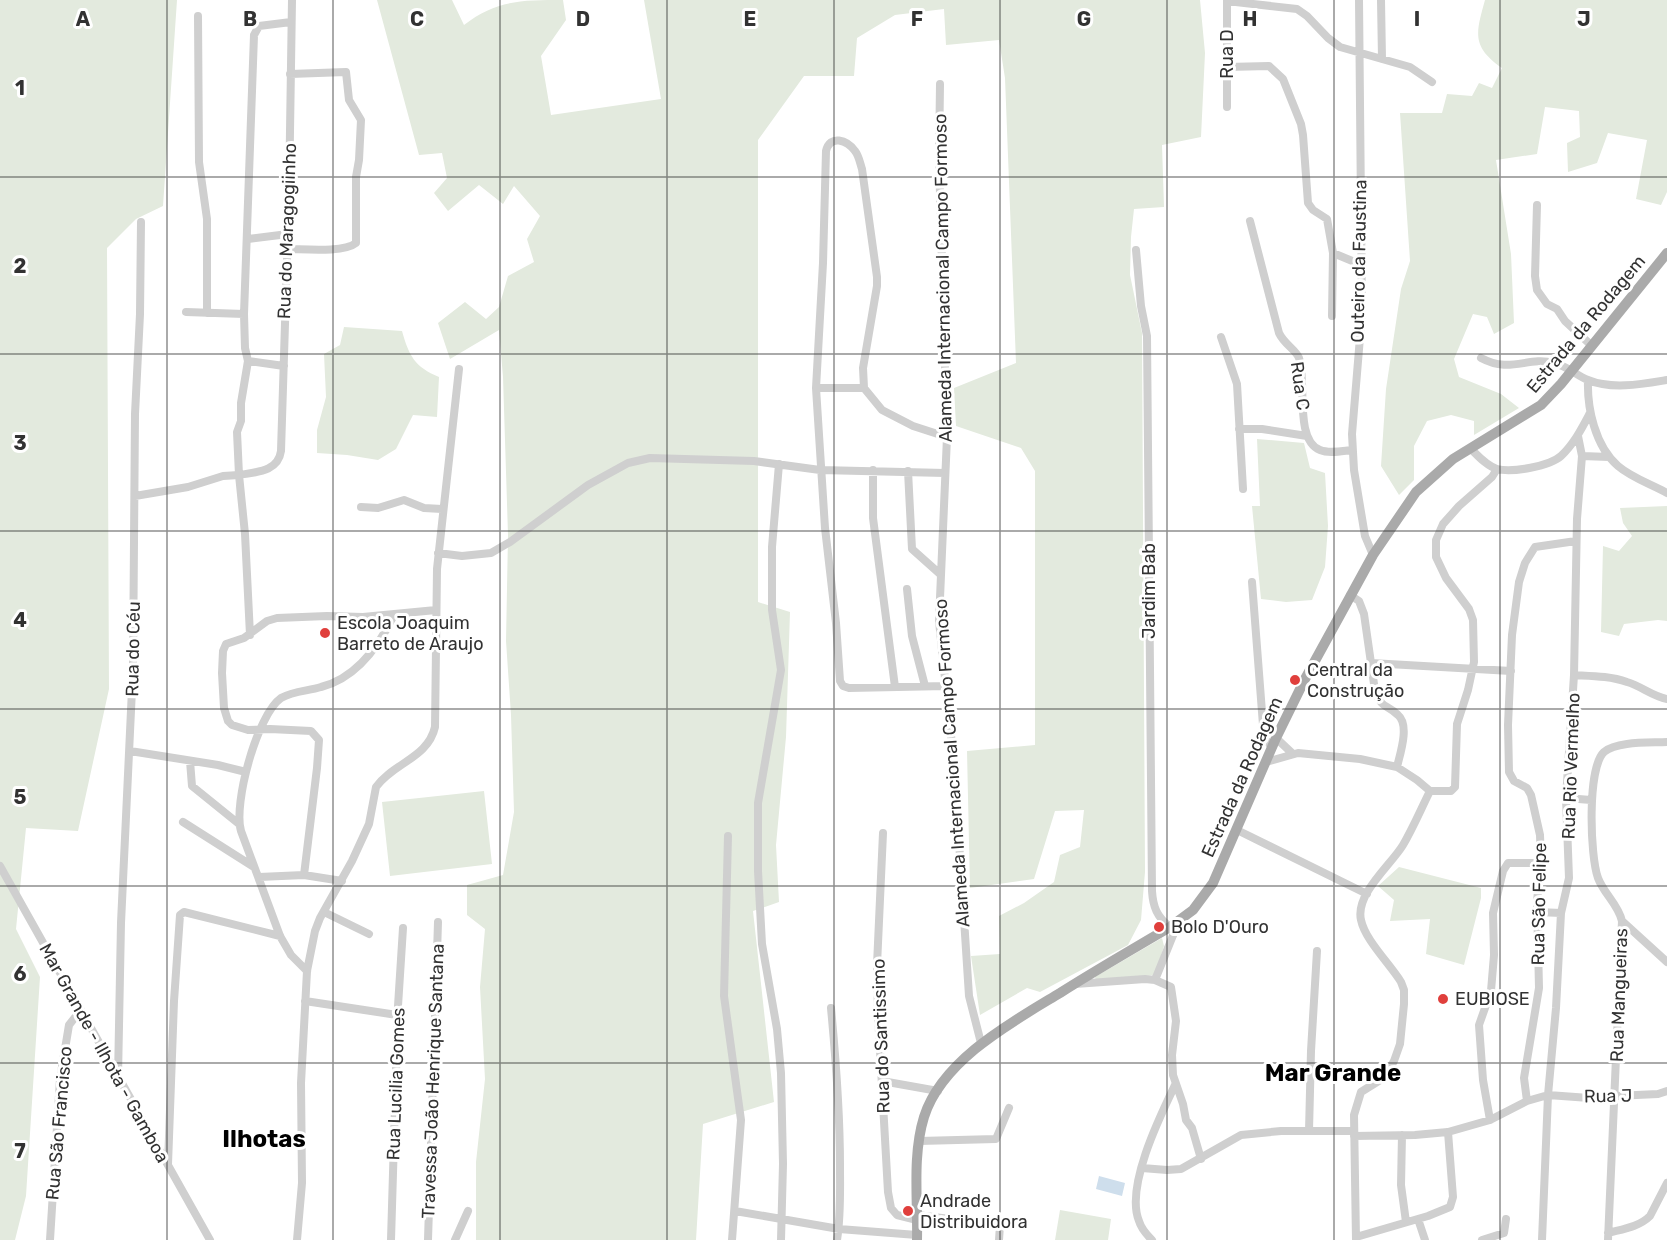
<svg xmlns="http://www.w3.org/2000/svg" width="1667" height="1240" font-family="Rubik,sans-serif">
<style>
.green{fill:#e3eade}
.water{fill:#cedeec}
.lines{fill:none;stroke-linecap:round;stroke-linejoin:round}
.minor{stroke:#cfcfcf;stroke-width:8}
.major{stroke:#aaa;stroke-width:10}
.grid{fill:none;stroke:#323232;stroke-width:1.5;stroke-opacity:0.55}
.poi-dot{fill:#e03f3c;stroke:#fff;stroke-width:2}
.labels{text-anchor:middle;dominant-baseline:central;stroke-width:6;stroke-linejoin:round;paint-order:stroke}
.street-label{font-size:18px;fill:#323232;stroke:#fff}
.poi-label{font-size:18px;fill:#323232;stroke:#fff;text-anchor:start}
.district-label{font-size:24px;font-weight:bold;fill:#000;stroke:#fff}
.grid-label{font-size:20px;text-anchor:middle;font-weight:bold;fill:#323232;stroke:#fff;stroke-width:6;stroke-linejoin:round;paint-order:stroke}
</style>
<rect width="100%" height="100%" fill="#fff"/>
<path class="green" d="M0,0H177L163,206L136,219L107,248L109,689L78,831L26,828L16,929L40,977L26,1196L15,1240H0Z
M377,0H452L464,25C496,0 522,0 563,0L566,20L541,56L551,115L661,99L644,0H1200L1205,53L1201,137L1162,145L1164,207L1134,209L1131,237L1130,275L1142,333L1145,872L1141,920L1128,945L1040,992L1027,988L980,1015L971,956L1000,954L999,916L1024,903L1054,882L1060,855L1080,847L1084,810L1055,811L1034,879L970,888L967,751L1035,745V471L1021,448L956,426L954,388L1016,363L1005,78L999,40L946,45L944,9L895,15L857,38L854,76H804L758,140V602L790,612L786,737L776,845L779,902L753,911L774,1102L703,1124L696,1240H476V1162L485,1079L480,987L485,929L467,915V885L503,875L514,812L511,715L506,641L508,535L503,377L499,330L450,359L438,323L465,302L486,319L499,307L508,276L534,262L527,239L540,216L514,186L503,204L479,185L448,211L434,193L447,178L442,153L419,155Z
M1485,0H1667V192L1661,205L1636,199L1647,140L1608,133L1597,163L1568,172L1567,143L1580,137L1579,111L1545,107L1537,154L1496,160L1511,254L1514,323L1494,334L1487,317L1473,314L1454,359L1459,377L1501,394L1519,408L1474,435V421L1451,415L1427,421L1414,446V480L1399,495L1381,466L1386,389L1401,289L1410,261L1400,113H1442L1447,94L1472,96L1479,83L1492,88L1502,68C1471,46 1476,33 1485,0Z
M344,327L402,331C409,356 415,367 439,377L437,417L413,415L396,449L378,460L347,455L317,453V430L326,397L324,354L340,345Z
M1257,439L1304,443L1310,468L1325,473L1328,526L1325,567L1312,600L1286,602L1261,599L1252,506H1260Z
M1667,506V621L1658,620L1624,624L1619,636L1601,632L1603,546L1619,551L1632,536L1623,523L1620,508Z
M484,791L492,864L390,876L382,802Z
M1399,867L1481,888V898L1464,965L1426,954L1430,919L1390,921L1394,900L1378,886Z
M1162,938L1164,946L1155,975L1096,981L1095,977Z
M1060,1210L1111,1219L1108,1240H1055Z"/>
<path class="water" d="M1099,1176L1125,1183L1122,1196L1096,1189Z"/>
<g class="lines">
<path class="minor" d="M1227,0V107
M1359,0L1362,313L1352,434L1354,470L1365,536L1373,555
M1381,0L1382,59
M1227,1L1297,9L1307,16L1328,38L1340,47L1410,67L1432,82
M198,16L199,162L207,219V313
M1227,67L1269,66L1283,79L1301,124L1303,135L1308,203L1313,210L1327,219L1333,253L1362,265
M940,84L939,159L947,437L939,621L954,764L969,996L981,1043
M1537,205L1535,276L1537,290L1547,304L1557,309L1565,321L1592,346
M1250,221L1279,333C1284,344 1296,350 1299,358C1307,381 1294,440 1320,450C1329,454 1342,451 1352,450
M248,239L288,234
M287,249C303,249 344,253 356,243V177L359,160L361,120L349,100L346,72L290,74
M1136,250L1141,306L1147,336L1152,891C1153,907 1157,917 1170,927
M186,312L244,314
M1332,316L1333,253
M1221,337L1237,384L1243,489
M1481,358C1511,374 1527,356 1554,363C1567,366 1576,375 1588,380C1612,390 1643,384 1667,380
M284,366L248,361L245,348L244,314L254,35L259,26L291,22
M1588,380C1587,408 1595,446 1618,466C1632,478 1651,484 1667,493
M816,388H864
M1239,429H1262L1307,436
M1471,449C1478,456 1487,466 1497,469C1512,473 1550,466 1561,456C1574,444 1582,428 1590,413
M1582,456L1609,457
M779,464L772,547V610L781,670L758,803V871L762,944L777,1029L781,1073L783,1164L781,1240
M873,470V518L895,687
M908,471L912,549L940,574
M135,496L188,487L223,476L239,475L237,432L241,421V403L248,361
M361,507L378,508L404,500L424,508L442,509
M438,553L462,556L491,553L510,542L588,485L628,463L650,458L754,461L820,470L945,473
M1252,582L1264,738L1272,747
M907,589L912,636L925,686
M1350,595L1359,601L1364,614L1375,691C1383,710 1385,703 1398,715C1410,725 1400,754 1397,767
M250,635L245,534L239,475C256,472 278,472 281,451L289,197L292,0
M1371,663L1511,671
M1574,675C1592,676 1610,676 1627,682C1641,686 1652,696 1667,699
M946,686L849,688L843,686L840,681L836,623L825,528L816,388L823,263L826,151C830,134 847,140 855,151C859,156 860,163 862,169L877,277V286L863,368L864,388L882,410L913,426L947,437
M1276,738L1293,754
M130,751L218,765L246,772
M190,761L192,786L239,824
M1266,762L1298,753L1360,759L1397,767L1417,780L1430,791
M1430,791H1451L1455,787L1457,724L1468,690L1474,662L1473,620L1469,609L1446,578L1436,557V540L1443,524L1459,506L1492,477L1497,469
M1566,798L1591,800
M183,822L254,867
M1237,830L1367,894
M883,833L877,965L878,1015L888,1192L891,1208L897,1215L917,1220
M728,836L724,996L741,1120L732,1240
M0,866L210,1240
M304,875L317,768L319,740L311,731L270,729L248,730L232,725L228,721L224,708L222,673L223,651L226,644L244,638L267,621L277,618L327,616L363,617L436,610
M259,877L304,875L342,881
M324,912L369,934
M1538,912L1561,913
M1622,921L1667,962
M307,971L291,955L280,936L241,831C233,804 257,715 281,698C293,691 308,691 321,687C357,678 379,646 394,615
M1155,980L1178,923
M1075,984L1145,979L1155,980L1171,987L1176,1021L1172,1055L1173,1075L1183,1104L1186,1120L1192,1128L1201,1159
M305,1001L397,1015
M831,1008C836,1061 840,1113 840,1166C840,1190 841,1215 837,1240
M118,1077L121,923L133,668L135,414L140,314L141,222
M882,1081L938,1091
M1527,1101L1524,1078L1539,988L1537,901L1541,863L1540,835L1531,795L1527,788L1514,781L1509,772L1508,725L1512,635L1519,582L1525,563L1535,547L1576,541
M1490,1120L1483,1080L1479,1025L1491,991L1494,955L1493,913L1503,871L1508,863H1541
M1309,1131L1311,1051L1317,951
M1402,1135L1401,1185L1406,1222
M1354,1136L1415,1135L1448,1132L1490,1120L1527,1101L1548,1095L1603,1099L1615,1096L1658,1094L1667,1091
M919,1141L996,1139L1009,1108
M168,1164L174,1001L180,915L184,912L280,936
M1142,1168L1167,1170L1181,1169L1241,1135L1281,1131H1354
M735,1211L839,1229L917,1235
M917,1215L1000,1225L999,1240
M1418,1219L1425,1240
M1608,1233C1623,1229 1639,1227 1650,1216L1667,1183
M1356,1237L1428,1216L1450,1207L1453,1197L1448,1132
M50,1240L60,1079L69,1025L80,1011
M297,1240L302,1183L301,1083L307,971L315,931L320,918L352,861L369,824L376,787C393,763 428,758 435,727L437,569L459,369
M391,1240L398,1006L403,928
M428,1240L438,922
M455,1240L468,1211
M1152,1240C1146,1234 1141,1228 1139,1221C1125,1187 1160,1116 1175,1085
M1356,1240L1354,1115L1361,1092L1385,1077L1394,1061L1400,1044L1404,1004V990L1401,982C1390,964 1365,940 1361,920C1355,894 1391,865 1403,845C1413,828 1421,809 1430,791
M1482,1240L1504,1233L1506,1219
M1542,1240L1548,1095L1556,1008L1561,913L1569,878L1566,798L1574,675L1577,519L1582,456L1578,436
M1608,1240L1622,921C1618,904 1604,894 1598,878C1590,856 1587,768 1604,752C1617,741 1650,743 1667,742"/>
<path class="major" d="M917,1240C918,1200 912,1156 924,1117C942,1060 1012,1022 1060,993C1096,970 1133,949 1170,927L1193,910L1213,883L1276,738L1305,679L1373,555L1416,492L1453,459L1541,405L1561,384L1667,253"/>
</g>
<path class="grid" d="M167,0V1240M333,0V1240M500,0V1240M667,0V1240M834,0V1240M1000,0V1240M1167,0V1240M1334,0V1240M1500,0V1240M0,177H1667M0,354H1667M0,531H1667M0,709H1667M0,886H1667M0,1063H1667"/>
<g class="poi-dot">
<circle cx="325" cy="633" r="6"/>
<circle cx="1295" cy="680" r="6"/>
<circle cx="1159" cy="927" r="6"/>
<circle cx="1443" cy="999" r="6"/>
<circle cx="908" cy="1211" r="6"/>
</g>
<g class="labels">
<g class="street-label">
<text transform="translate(1227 54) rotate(-90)">Rua D</text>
<text transform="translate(287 231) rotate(-88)">Rua do Maragogiinho</text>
<text transform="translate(1359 261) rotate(-89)">Outeiro da Faustina</text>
<text transform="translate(943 278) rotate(-91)">Alameda Internacional Campo Formoso</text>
<text transform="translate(1586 324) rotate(-50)">Estrada da Rodagem</text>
<text transform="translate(1300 386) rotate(82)">Rua C</text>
<text transform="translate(1149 591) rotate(-90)">Jardim Bab</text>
<text transform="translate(133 649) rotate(-89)">Rua do Céu</text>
<text transform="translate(952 763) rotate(-94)">Alameda Internacional Campo Formoso</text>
<text transform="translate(1571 766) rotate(-88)">Rua Rio Vermelho</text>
<text transform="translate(1242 777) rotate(-66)">Estrada da Rodagem</text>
<text transform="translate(1539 904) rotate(-89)">Rua São Felipe</text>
<text transform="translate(1619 995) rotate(-88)">Rua Mangueiras</text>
<text transform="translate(881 1036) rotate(-92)">Rua do Santissimo</text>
<text transform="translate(104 1053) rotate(61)">Mar Grande - Ilhota - Gamboa</text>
<text transform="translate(433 1081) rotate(-88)">Travessa João Henrique Santana</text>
<text transform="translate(396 1084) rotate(-88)">Rua Lucilia Gomes</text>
<text transform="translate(1608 1096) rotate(-1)">Rua J</text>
<text transform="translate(59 1123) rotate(-85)">Rua São Francisco</text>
</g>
<g class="poi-label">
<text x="337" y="623">Escola Joaquim<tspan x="337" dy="21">Barreto de Araujo</tspan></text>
<text x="1307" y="670">Central da<tspan x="1307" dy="21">Construção</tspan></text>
<text x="1171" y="927">Bolo D'Ouro</text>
<text x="1455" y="999">EUBIOSE</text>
<text x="920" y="1201">Andrade<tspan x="920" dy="21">Distribuidora</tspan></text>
</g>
<g class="district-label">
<text x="1333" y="1073">Mar Grande</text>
<text x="264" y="1139">Ilhotas</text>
</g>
</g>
<g class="grid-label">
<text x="83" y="26">A</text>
<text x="250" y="26">B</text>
<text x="417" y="26">C</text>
<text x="583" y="26">D</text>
<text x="750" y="26">E</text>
<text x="917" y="26">F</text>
<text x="1084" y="26">G</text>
<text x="1250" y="26">H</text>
<text x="1417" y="26">I</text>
<text x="1584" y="26">J</text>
<text x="20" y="95">1</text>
<text x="20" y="273">2</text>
<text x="20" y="450">3</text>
<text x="20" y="627">4</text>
<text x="20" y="804">5</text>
<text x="20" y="981">6</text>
<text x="20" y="1158">7</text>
</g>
</svg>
